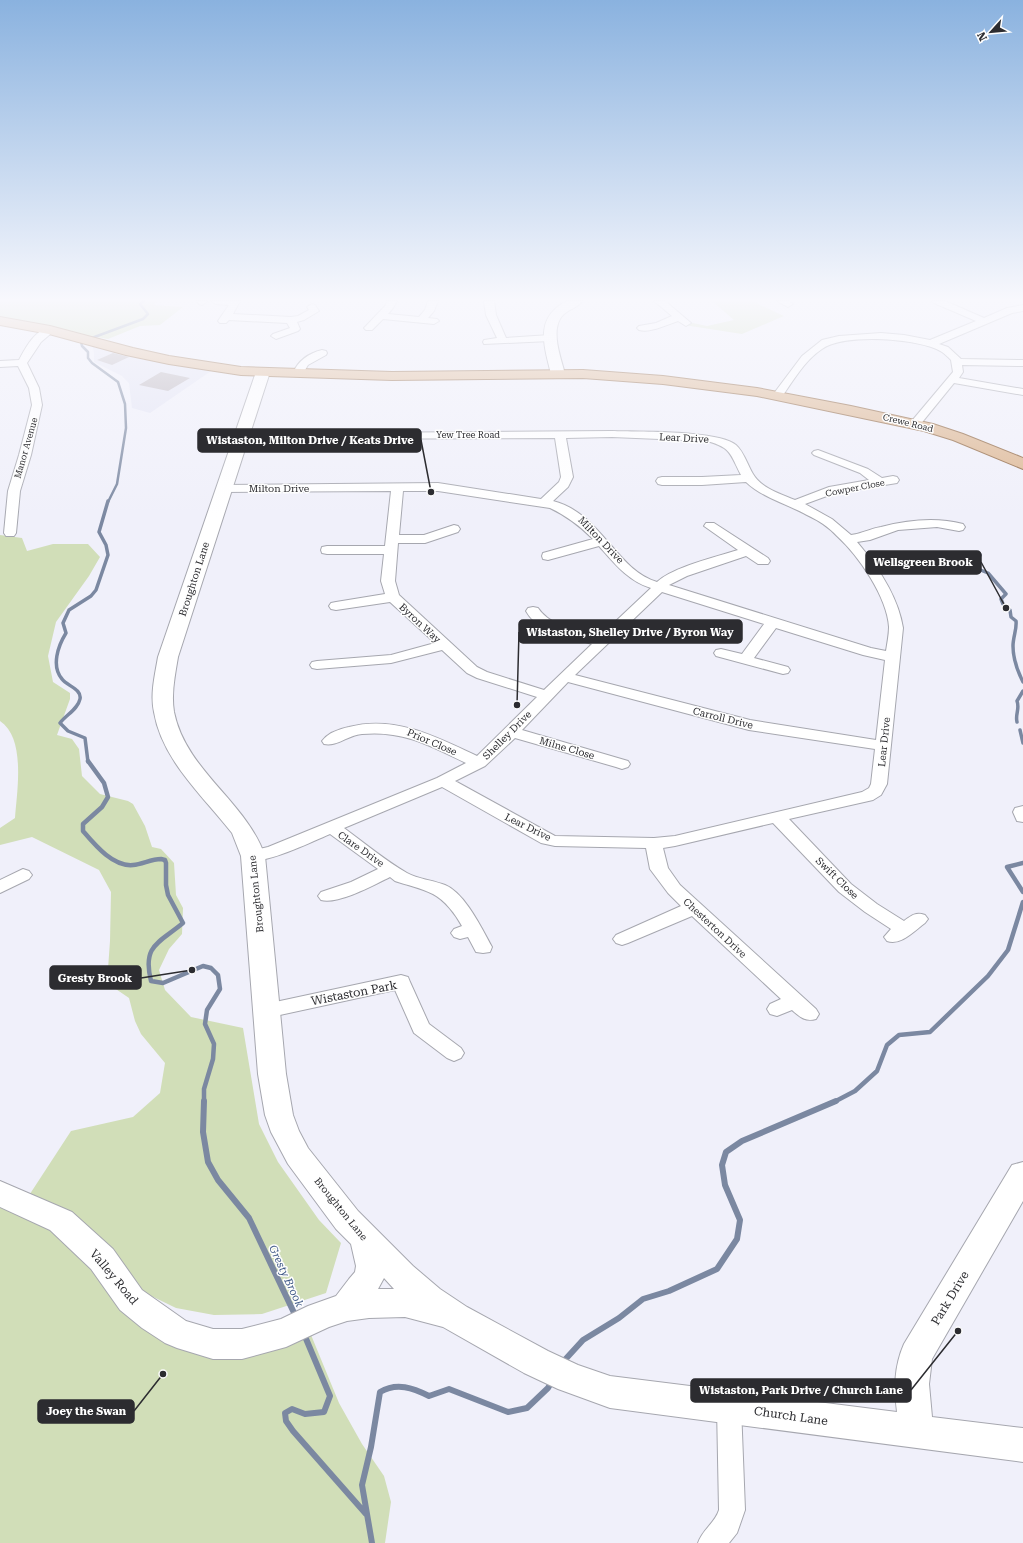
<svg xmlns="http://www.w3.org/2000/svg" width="1023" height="1543" font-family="'Roboto Serif',serif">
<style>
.built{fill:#e3e4f4}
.green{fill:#d1deb8}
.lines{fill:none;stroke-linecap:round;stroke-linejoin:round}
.stream-far3{stroke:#7b88a1;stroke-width:2.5}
.stream-far2{stroke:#7b88a1;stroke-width:3.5}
.stream-far1{stroke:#7b88a1;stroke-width:4.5}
.stream{stroke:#7b88a1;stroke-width:6}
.building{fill:#bbb5bd}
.street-casing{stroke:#a6a7af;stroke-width:2}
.secondary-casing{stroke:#a6a7af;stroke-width:2}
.primary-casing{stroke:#906742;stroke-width:2}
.street{fill:#fff;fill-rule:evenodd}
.secondary{fill:#fff;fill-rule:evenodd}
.primary{fill:#ddb793;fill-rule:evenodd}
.labels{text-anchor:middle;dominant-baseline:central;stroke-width:3;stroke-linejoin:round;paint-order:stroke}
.far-street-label{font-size:9px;fill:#2c2c30;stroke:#fefefe}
.street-label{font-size:10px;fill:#2c2c30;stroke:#fefefe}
.water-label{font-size:11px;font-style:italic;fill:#3d5785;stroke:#fefefe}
.near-street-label{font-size:12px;fill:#2c2c30;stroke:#fefefe}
.leader{fill:none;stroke:#2c2c30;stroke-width:1.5}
.callout-dot{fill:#2c2c30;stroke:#fefefe;stroke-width:1.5}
.callout{fill:#2c2c30;stroke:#2c2c30;stroke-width:1.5}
.callout-label{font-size:11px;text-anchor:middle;font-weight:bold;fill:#fff}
</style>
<rect width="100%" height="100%" fill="#f0f0fa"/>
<path class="built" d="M92,345L135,358L211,371L150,413L132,408L129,383L122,376L94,362V353Z"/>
<path class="green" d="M0,301H157L154,305L183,307L160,325L140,326L108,339L0,321Z
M712,301H752L784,316L742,334L684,325L688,322L707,326L734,320Z
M0,535L22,538L27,551L53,544H88L100,557L89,576L56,622L48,656L53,682L70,693V699L57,735L72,739L79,749L82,776L100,794L128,801L133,804L145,826L152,847L161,849L174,863L176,895L183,908L182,934L169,949L159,970L165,990L191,1017L243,1028L259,1124L278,1162L319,1220L341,1243L326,1293L262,1314L214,1315L176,1308L139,1290L177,1333L309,1330L339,1403L362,1444L384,1476L391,1502L385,1543H0V1193L26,1200L71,1131L133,1117L160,1093L165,1063L141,1034L135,1021L129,998L107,983L110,941L111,892L99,870L32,837L0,845V828L15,818C17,791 26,738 0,721Z"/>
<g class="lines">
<path class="stream-far3" d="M108,502L117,484L126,428L125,404L118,382L92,363L88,358V352L82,346L81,342L143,319L148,314L140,304L144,301"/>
<path class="stream-far2" d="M980,555L976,564L978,569L988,573L1006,594L1001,599L1003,604L1010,610L1011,617L1016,621C1017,629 1013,637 1013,646C1013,657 1018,672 1023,682
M1017,722C1015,714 1020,709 1017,701L1023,691
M1020,730L1023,743
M88,762L85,738L68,731L60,723C66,715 78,709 80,699C82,689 67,686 62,679C51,666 58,646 66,633L63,623L69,610L91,596L96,590L108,555L106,545L99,532L108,501"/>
<path class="stream-far1" d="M88,761L104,783L108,797L102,807L83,824V831C95,845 113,867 133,865C143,864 151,859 161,859L165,860L166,863V885L168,895L183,923C159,943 142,945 151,981L163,983L203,966L211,968L218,975L220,989L207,1010L205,1024L214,1044L213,1059L204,1089V1102
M1023,863L1007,867L1023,892
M834,1102L855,1091L877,1071L887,1045L899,1035L930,1032L988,976L1008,950L1023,902"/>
<path class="stream" d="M204,1101L203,1132L208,1162L218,1180L249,1218L296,1317
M304,1334L330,1396L324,1412L305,1414L292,1409L285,1413L286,1421L293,1431L366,1514
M562,1363L583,1340L619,1318L643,1299L669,1291L717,1269L737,1239L740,1220L725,1185L722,1165L726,1152L742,1141L836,1101
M372,1543L362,1485L371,1447L380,1392C397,1382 413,1388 429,1396L449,1389L508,1412L527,1408L548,1388L552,1381"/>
</g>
<path class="building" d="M113,353L129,357L112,365L97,360Z
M161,372L190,378L168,391L139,385Z"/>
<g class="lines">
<defs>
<path id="street" d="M197,301H207V302L202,305L199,304Z
M211,301H240L233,314L291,317L298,316L309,310L307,307L312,304L315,305L319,311L304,320L297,322L300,329L298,331L276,339L271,336L273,334L290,328L287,323L229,320L226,323H220L218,321L229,305L216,304Z
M387,301H397L393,308L388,314L419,317L425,310L428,301H438L434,311L428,318L437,319L439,321L434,324L383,319L372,330H366L364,328L366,326L386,305Z
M484,301H494L496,315L506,338L550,335L555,338L550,341L484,344L483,342L484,340L497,338L486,315Z
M654,301H665L691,323L686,326L678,321C666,325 651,333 639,330L637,328L639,326L656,323L672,316Z
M777,301H789L793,304L788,307Z
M932,301H945L984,318L1007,308L1023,305V311L1012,313L939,344L948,347L961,359L1023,360V366L962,365L963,372L959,378L1023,389V395L954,383L919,426H911L909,424L911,422L953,372L951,360C948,357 945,354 942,352C920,338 843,333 822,349C804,361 793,381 781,398H773L772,396L802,356L822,340L839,336L881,333L904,335L930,340L976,321L934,303Z
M50,327L55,330L41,342L27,363L39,388L42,405L31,455L20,491L16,533L14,536H6L4,533L8,491L19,455L32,405L29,388L18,366L0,367V361L19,360C26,347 34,331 50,327Z
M322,350L326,351L327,353L326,355L308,365L302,375H294L293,373C298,361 309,353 322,350Z
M612,431C637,432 719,430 736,445C744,452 748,466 753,474C761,488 781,494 795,500L829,487L869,480L860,473L814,455L812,453L814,451L818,450L868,469L882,478L893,476L897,477L899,480L897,483L835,493L805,504L832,519L851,535C864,533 869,529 881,527C908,520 936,517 963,524L965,527L963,530L959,531L937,527L898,530L870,540L857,542C878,567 898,596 903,628L887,784L881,795L873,800L789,819L851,884L877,904L904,921C912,915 916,912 925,915L928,919L925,923C914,931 901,946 887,941L884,937L891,929L865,912L839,892L773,823L675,846L663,848L668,868L680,885L816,1009L819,1014L816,1019C805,1022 800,1017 792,1010L777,1016L770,1014L767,1009L770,1004L781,999L692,916L628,943L622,945L616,943L613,939L616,935L681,906L668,893L650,869L646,848L555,846L541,843L442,787L344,828C363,842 386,861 407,873C418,879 432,880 445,885C465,893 482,929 492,947L490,952L483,953L476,952L468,937L460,939L454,937L451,933L454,929L462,926C456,915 445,900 433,894C421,888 407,885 395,881L390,877C374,885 337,905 321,900L318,896L321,892L351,882L378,869L330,834C311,842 265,865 247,860L244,856L247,852L268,847L437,778L466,763C431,746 403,730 362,734C348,735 337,747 324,744L322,741C328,733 339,729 349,727C395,715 437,737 477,756L537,697L477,678L467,673L442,650L391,663L317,669L312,668L310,665L312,662L317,661L391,655L435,643L390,602L336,610L331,609L329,606L331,603L336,602L385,594L381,581L384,554H327L322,553L321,550L322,547L327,546H385L391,491L223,492L219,491L217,488L219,485L438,483L541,499L559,482L561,477L555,438L241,439L237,438L235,436L237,434ZM612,437L707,441C732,448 730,454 741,475L702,477H662L658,478L656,481L658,484L662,485H702L746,482C763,498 787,504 807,515C818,520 829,527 837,536C859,556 887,597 889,627C889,635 887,644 886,651L871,648L669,585L687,576L746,556L758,564H768L770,561L768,558L714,523H706L704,526L738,550C716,557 673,567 657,582C615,569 601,513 553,501L568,487L573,477L566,438ZM403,491H438L550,508C567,516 580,526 593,539L543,553L542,556L543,559L548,560L599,546C614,563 628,581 651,588L599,637C578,631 551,627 538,608L533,607L528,608L526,611C538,633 570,637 592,644L544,690L487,672L477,667L399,595L395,581L398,543H425L458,532L460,529L458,526L454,525L424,535H399ZM662,592L764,624L742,654L721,649L716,650L714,653L716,656L783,674L788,673L790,670L788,667L754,658L776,628L863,655L885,660L876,740L750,720L575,675ZM568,682L749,730L875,749L871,784L869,788L862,792L675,836L654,838L555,836L455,781L485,766L515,738L616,767L622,769L628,767L630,764L628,761L522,730Z
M1023,806V822L1017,821L1013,812L1015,808Z
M23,869L29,871L32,875L29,879L0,893V880Z
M401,975L408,977L410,982L429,1024L461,1048L464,1053L461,1058L454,1061L447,1058L414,1033L395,990L266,1018L259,1016L256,1011L259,1006L266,1004Z
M729,1395L738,1399L741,1407L745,1510L737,1533L729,1543H698C703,1529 715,1523 719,1510L717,1407L720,1399Z"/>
<path id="secondary" d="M567,301H582C578,308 568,309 562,316C550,331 561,358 565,374L563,377L558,378L553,377L551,374C544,345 534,318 567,301Z
M263,368L268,369L270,372L178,657C175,675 171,694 174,712C186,771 246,801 265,856L286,1074L293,1115L299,1131L308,1148L358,1211L413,1266L440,1289L467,1307L548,1351L578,1365L610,1376L897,1412C894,1388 894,1367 904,1344L1012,1165L1023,1162V1201L932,1359L929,1384L932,1417L1023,1428V1462L610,1408L558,1389L524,1373L443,1327L405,1317L369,1318L347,1321L329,1327L286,1347L242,1359H213L177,1348L165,1343L142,1328L120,1310L91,1269L50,1230L0,1207V1181L72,1212L113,1249L142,1290L186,1321L213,1329H242L281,1319L308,1306L336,1296L349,1279L355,1272L356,1266L351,1244L336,1229L288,1164L271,1132L265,1115L258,1074L241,856L232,833C203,796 162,760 154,712C150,694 155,675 158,657L256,372L258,369ZM384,1278L394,1289H378Z"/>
<path id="primary" d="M0,317L50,326L133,348L169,356L241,367L392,372L583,370L663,376L757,388L851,406L933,424L963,434L1023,458V469L953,440L924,431L757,396L663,384L583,378L392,380L241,375L169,364L126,355L49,334L0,325Z"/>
</defs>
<use href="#street" class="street-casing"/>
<use href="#secondary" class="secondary-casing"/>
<use href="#primary" class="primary-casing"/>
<use href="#street" class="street"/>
<use href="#secondary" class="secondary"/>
<use href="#primary" class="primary"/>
</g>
<linearGradient id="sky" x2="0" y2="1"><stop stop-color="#8ab2df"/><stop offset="0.58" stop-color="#f8f8fd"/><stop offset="1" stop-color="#f8f8fd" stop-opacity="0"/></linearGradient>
<rect width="1023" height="517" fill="url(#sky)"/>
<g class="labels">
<g class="far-street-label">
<text transform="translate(908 423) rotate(14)">Crewe Road</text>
<text x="468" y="435">Yew Tree Road</text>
<text transform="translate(26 448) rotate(-74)">Manor Avenue</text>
<text transform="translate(855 488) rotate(-11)">Cowper Close</text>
</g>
<g class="street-label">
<text transform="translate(684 438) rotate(3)">Lear Drive</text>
<text x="279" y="488">Milton Drive</text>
<text transform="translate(601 540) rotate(46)">Milton Drive</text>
<text transform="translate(194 579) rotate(-72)">Broughton Lane</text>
<text transform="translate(420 623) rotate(43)">Byron Way</text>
<text transform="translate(723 718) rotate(14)">Carroll Drive</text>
<text transform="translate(507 735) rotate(-45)">Shelley Drive</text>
<text transform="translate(432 742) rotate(23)">Prior Close</text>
<text transform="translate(884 742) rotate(-84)">Lear Drive</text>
<text transform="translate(567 748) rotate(16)">Milne Close</text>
<text transform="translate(528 827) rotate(26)">Lear Drive</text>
<text transform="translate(361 849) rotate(35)">Clare Drive</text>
<text transform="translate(837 878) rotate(44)">Swift Close</text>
<text transform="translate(256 894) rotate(-96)">Broughton Lane</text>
<text transform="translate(715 928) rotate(43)">Chesterton Drive</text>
<text transform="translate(341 1209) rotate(51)">Broughton Lane</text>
</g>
<g class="water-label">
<text transform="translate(286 1276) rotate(65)">Gresty Brook</text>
</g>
<g class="near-street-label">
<text transform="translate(354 993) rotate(-11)">Wistaston Park</text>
<text transform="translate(114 1277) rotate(50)">Valley Road</text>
<text transform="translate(950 1298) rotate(-59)">Park Drive</text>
<text transform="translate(791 1416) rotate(8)">Church Lane</text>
</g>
</g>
<path class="leader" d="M431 492L421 440M1006 608L981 562M517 705L519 632M192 970L141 978M958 1331L911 1390M163 1374L134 1411"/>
<g class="callout-dot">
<circle cx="431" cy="492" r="4"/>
<circle cx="1006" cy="608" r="4"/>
<circle cx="517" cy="705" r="4"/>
<circle cx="192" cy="970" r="4"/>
<circle cx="958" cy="1331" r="4"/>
<circle cx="163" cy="1374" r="4"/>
</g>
<g class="callout">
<rect x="198" y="429" width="223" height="23" rx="4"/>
<rect x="866" y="551" width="115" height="23" rx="4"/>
<rect x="519" y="620" width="223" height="23" rx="4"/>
<rect x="50" y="966" width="91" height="23" rx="4"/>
<rect x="691" y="1379" width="220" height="23" rx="4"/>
<rect x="38" y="1400" width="96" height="23" rx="4"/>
</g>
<g class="callout-label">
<text x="310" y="444">Wistaston, Milton Drive / Keats Drive</text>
<text x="923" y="566">Wellsgreen Brook</text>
<text x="630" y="636">Wistaston, Shelley Drive / Byron Way</text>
<text x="95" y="982">Gresty Brook</text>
<text x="801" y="1394">Wistaston, Park Drive / Church Lane</text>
<text x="86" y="1415">Joey the Swan</text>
</g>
<g transform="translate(991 32) rotate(243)" stroke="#fefefe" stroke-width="3" paint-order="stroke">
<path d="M0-3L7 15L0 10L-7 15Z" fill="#2c2c30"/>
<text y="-6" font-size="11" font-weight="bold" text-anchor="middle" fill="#2c2c30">N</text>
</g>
</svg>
